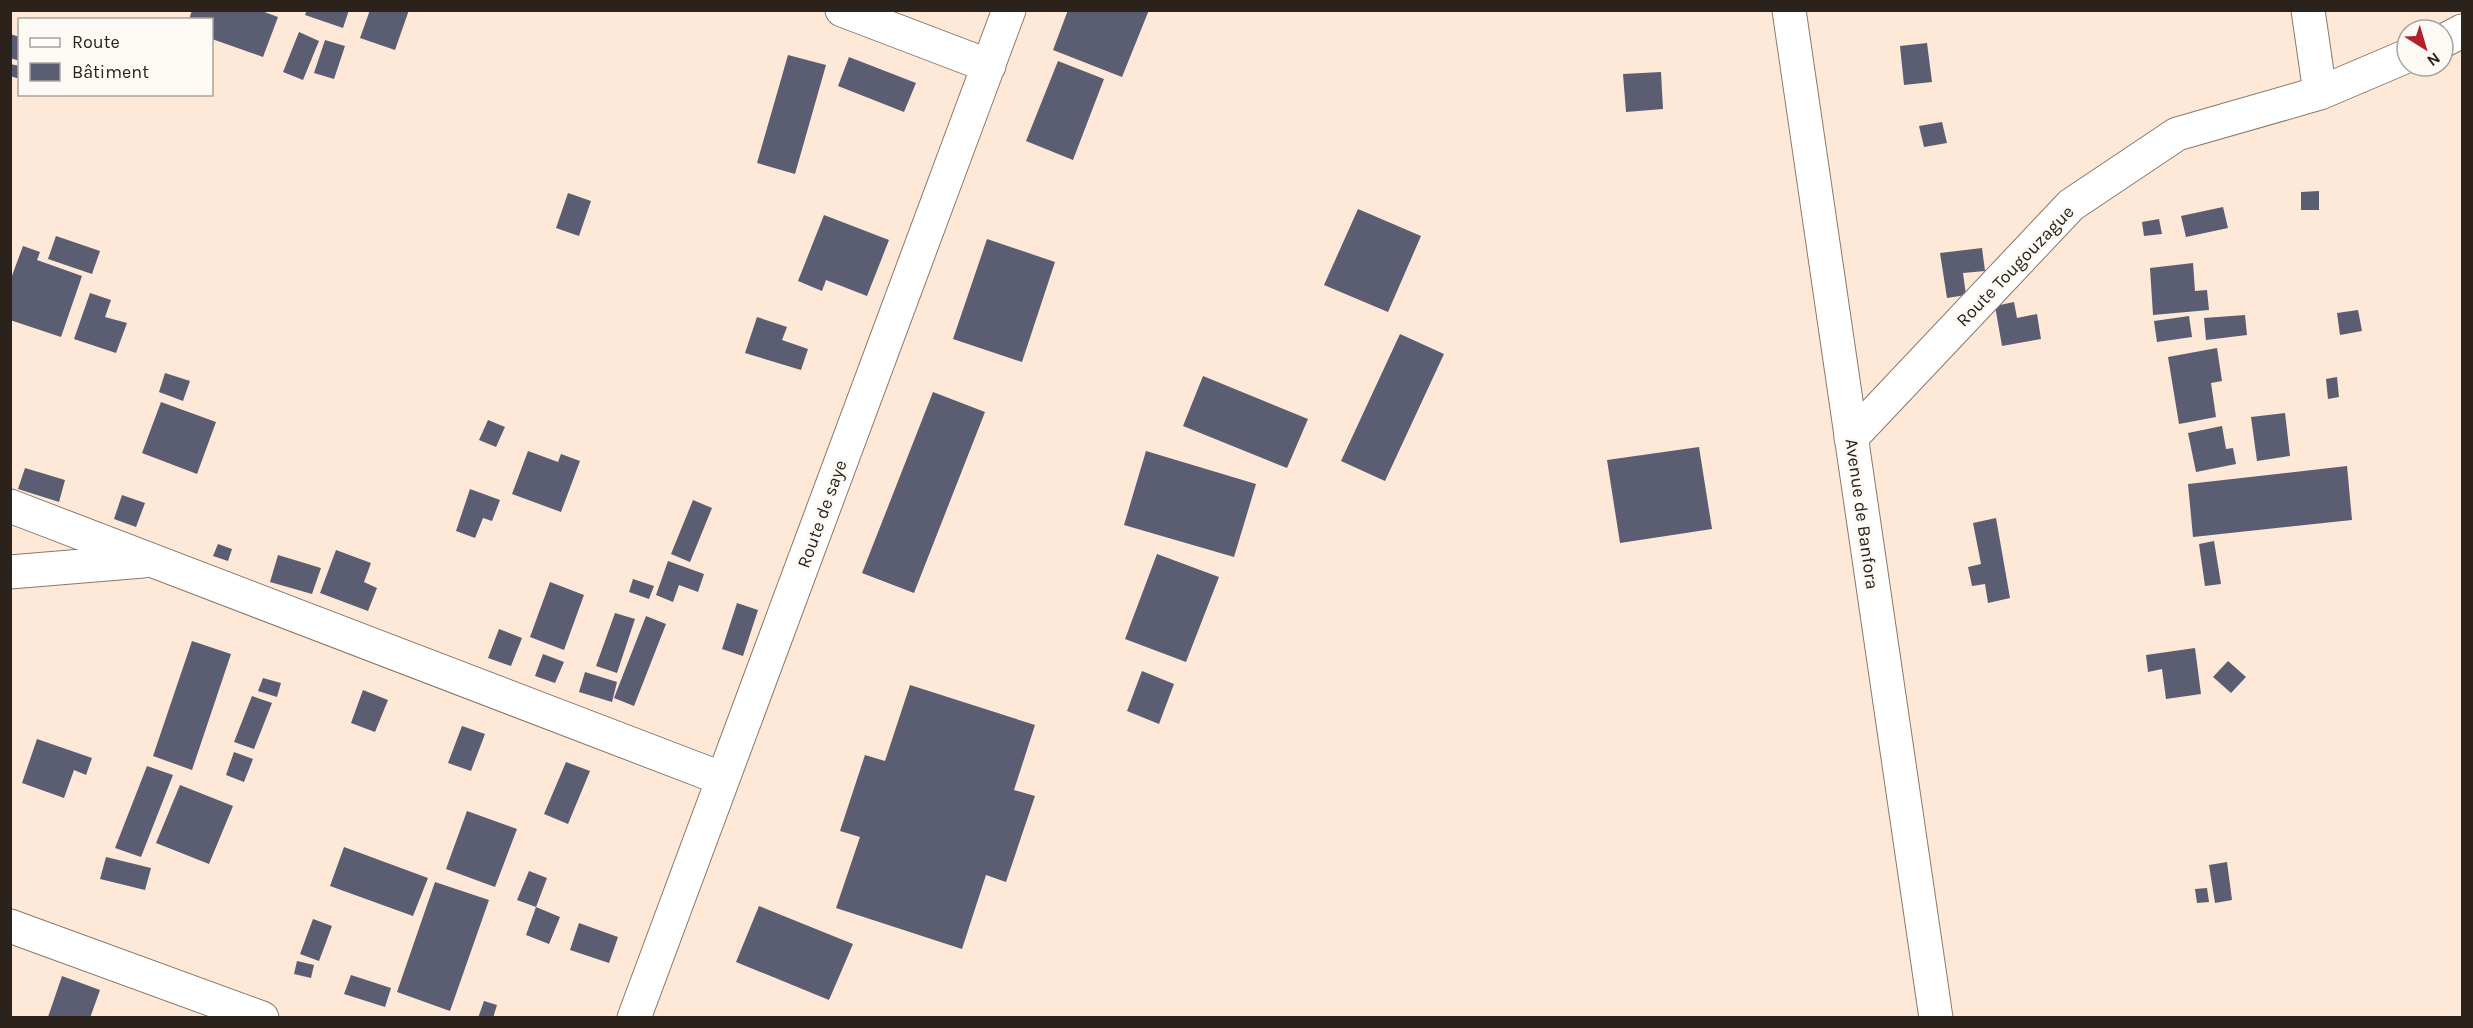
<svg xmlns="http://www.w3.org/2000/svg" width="2473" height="1028" font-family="Karla,sans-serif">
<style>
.building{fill:#5b5d72}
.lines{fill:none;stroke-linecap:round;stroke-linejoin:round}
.street-casing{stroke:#8c7869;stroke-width:35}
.secondary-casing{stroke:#8c7869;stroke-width:35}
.street{stroke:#fff;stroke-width:33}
.secondary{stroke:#fff;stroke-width:33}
.labels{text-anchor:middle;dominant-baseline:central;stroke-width:6;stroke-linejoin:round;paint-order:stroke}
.street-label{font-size:18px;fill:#2a221b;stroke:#fdf9f5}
</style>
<rect width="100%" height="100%" fill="#fee8d7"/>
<path class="building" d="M192,10H259L278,17L263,57L212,39V20H189Z
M307,10H349L343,28L305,15Z
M370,10H409L395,50L360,38Z
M1068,10H1149L1122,77L1053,50Z
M299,32L319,41L303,80L283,72Z
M10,34L20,37V61L10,58Z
M325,40L345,46L334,79L314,73Z
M1927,43L1932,82L1904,85L1900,46Z
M788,55L826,65L795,174L757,163Z
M849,57L916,83L904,112L838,86Z
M1058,61L1104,79L1073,160L1026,141Z
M10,64L20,66V79L10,76Z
M1661,72L1663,109L1626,112L1623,74Z
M1942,122L1947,143L1924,147L1919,126Z
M2319,191V210H2301V192Z
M568,193L591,201L579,236L556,228Z
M2223,207L2228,228L2186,237L2181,216Z
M1358,209L1421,236L1388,312L1324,285Z
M824,215L889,240L867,296L826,280L822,291L798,281Z
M2159,219L2162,234L2144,236L2142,222Z
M56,236L100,251L92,274L48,259Z
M987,239L1055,262L1022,362L953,339Z
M23,246L40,252L37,260L82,276L61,337L10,320V281Z
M1982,248L1985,271L1963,273L1966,295L1947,298L1940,253Z
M2193,263L2195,291L2207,290L2209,310L2153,315L2150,268Z
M90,293L111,300L105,317L127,323L116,353L74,339Z
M2014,302L2017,318L2037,314L2041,339L2002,346L1995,306Z
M2358,310L2362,331L2340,335L2337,313Z
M2245,315L2247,335L2206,340L2204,318Z
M2189,316L2192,337L2157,342L2154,321Z
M757,317L787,327L782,340L808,349L801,370L745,353Z
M1400,334L1444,354L1385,481L1341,461Z
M2217,348L2222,381L2211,383L2216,417L2179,424L2168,357Z
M165,373L190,381L183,401L159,392Z
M1203,376L1308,419L1287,468L1183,426Z
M2337,377L2339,397L2328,399L2326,379Z
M933,392L985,412L914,593L862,573Z
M161,402L216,422L197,474L142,453Z
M2285,413L2290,456L2257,461L2251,417Z
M488,420L505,427L496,447L479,440Z
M2222,426L2226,449L2233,448L2236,464L2196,472L2188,433Z
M1699,447L1712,529L1620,543L1607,460Z
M528,451L558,462L561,454L580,461L561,512L512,494Z
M1146,451L1256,484L1234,557L1124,525Z
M2347,466L2352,520L2193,537L2188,484Z
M25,468L65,480L59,502L18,489Z
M470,489L500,500L492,521L483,518L475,538L456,531Z
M122,495L145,503L136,527L114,519Z
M693,500L712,508L690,562L671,554Z
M1996,518L2010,598L1988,603L1985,584L1972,586L1968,567L1981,564L1973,523Z
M2214,541L2221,584L2205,586L2199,544Z
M218,544L232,549L228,561L213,556Z
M336,550L371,563L364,582L377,588L368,611L320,593Z
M1157,554L1219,577L1186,662L1125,639Z
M278,555L321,568L312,594L270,582Z
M668,561L704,574L698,592L679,585L673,602L656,595Z
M633,579L654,586L649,599L629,592Z
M550,582L584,595L564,650L530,637Z
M737,603L758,610L743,656L722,649Z
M615,613L635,619L617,673L596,666Z
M646,616L666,624L634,706L614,698Z
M499,629L522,638L511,666L488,658Z
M192,641L231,654L192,770L153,756Z
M2195,648L2201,694L2166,699L2162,669L2148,672L2146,655Z
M543,654L564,662L555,683L535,676Z
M2228,661L2246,677L2231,693L2213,677Z
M1142,671L1174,684L1159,724L1127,711Z
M585,672L617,682L612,702L579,692Z
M263,678L281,683L277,697L258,691Z
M910,685L1035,725L1014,790L1035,796L1006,882L986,875L962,949L836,908L860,837L840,831L865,755L885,761Z
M363,690L388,700L375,732L351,723Z
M252,696L272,703L254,749L234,742Z
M462,726L485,734L471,771L448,763Z
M37,739L92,758L86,775L74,770L64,798L22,783Z
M234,752L253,759L244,782L226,775Z
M566,762L590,771L568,824L544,814Z
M147,766L173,775L141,857L115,848Z
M180,785L233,806L209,864L156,843Z
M467,811L517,829L495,887L446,869Z
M344,847L428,878L413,916L330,886Z
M106,857L151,868L145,890L100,879Z
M2227,862L2232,900L2215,903L2209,865Z
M529,871L547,878L536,907L517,900Z
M435,882L489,900L450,1011L397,992Z
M2207,888L2209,902L2197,903L2195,889Z
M759,906L853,944L829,1000L736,962Z
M536,907L560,917L549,944L526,935Z
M313,919L332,926L319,961L300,954Z
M579,923L618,937L609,963L570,950Z
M297,961L314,965L311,978L294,974Z
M351,975L391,988L385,1007L344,994Z
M62,976L100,990L90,1018L48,1017Z
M484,1001L497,1005L493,1018H478Z"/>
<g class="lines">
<defs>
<path id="street" d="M842,10L989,66
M2308,10L2320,93
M2443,41L2462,31
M1851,438L2071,205L2177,134L2320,93L2407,56
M10,506L723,779
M10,572L143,561
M10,926L262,1018
M634,1018L1009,10"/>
<path id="secondary" d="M1789,10L1936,1018"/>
</defs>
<use href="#street" class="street-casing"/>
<use href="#secondary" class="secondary-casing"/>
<use href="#street" class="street"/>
<use href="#secondary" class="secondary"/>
</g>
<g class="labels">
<g class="street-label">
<text transform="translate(2015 266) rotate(-46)">Route Tougouzague</text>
<text transform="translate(822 514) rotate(-70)">Route de saye</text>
<text transform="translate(1862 514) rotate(82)">Avenue de Banfora</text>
</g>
</g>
<rect width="2473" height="1028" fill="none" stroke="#2a221b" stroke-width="24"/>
<rect x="18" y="18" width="195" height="78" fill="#fdf9f5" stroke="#a9a39e" stroke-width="1.5"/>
<rect x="30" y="38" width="30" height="9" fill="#ffffff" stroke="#a9a39e" stroke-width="1.5"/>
<text x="72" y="48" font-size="18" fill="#2a221b">Route</text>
<rect x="30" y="63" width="30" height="18" fill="#5b5d72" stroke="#a9a39e" stroke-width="1.5"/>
<text x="72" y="78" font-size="18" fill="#2a221b">Bâtiment</text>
<g transform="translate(2425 48) rotate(143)"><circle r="28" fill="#fdf9f5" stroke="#a9a39e" stroke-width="1.5"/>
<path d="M0-4.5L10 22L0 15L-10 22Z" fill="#b3222a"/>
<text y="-9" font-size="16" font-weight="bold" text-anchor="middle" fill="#2a221b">N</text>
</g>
</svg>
